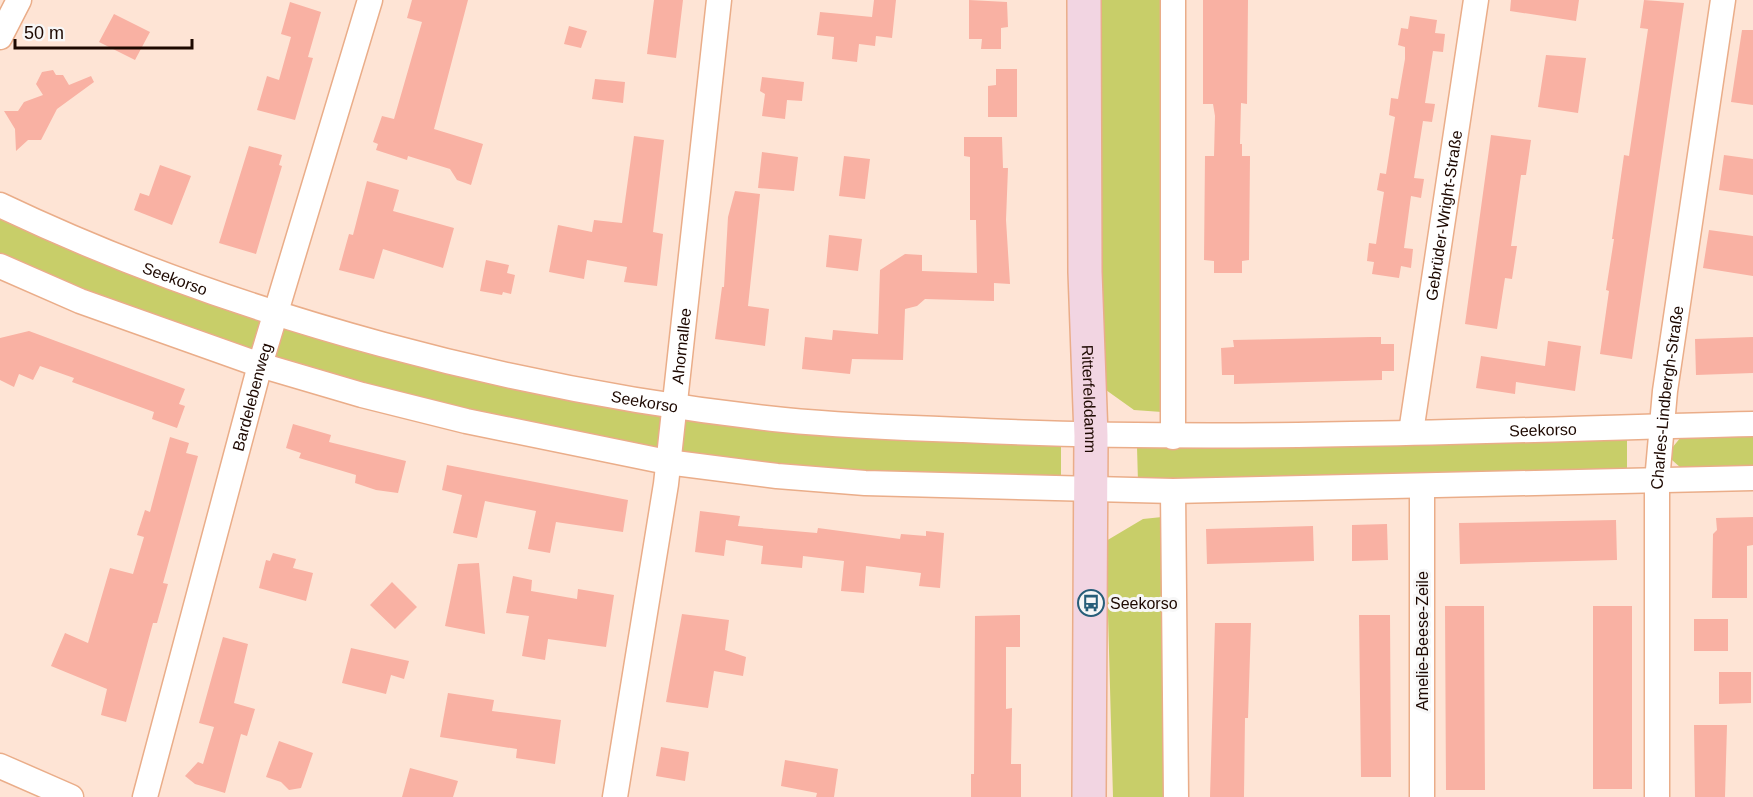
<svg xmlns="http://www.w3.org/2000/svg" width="1753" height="797" font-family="Arial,sans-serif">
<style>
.green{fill:#c8ce69}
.building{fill:#f9b1a3}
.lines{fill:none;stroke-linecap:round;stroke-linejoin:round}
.street-casing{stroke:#eaad89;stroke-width:27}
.secondary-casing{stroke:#eaad89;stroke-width:36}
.street{stroke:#fff;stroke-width:24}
.secondary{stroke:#f2d5e2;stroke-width:33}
.labels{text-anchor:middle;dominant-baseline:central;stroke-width:6;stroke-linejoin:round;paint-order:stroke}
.street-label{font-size:16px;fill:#1d0800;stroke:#f7f7f7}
.poi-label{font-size:16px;fill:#1d0800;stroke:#f7f7f7;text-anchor:start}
</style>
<rect width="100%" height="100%" fill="#fee4d5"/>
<path class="green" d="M1096,0H1162V412L1134,410L1106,390L1098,211Z
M0,216L261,320L256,348L250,351L94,296L0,255Z
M286,327L662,416L659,445L655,448L471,412L276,360L273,354L281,329Z
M685,417L1061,444V480L802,468L683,453L679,451Z
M1753,433V468H1681L1672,460V448L1681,437Z
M1627,436V471L1138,482L1137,447Z
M1162,517L1166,797H1113L1106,541L1143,519Z"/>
<path class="building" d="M412,0H468L434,129L483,144L471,185L457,180L450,169L408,156L407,160L376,150L378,144L373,142L382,116L394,119L422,22L407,18Z
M654,0H683L676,58L647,54Z
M874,0H896L892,38L876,36L875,46L859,44L857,62L832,59L834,37L817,35L820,12L872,17Z
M969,0L1007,2L1008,27L1001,28V49H981L982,39H969Z
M1203,0H1248L1247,104L1241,103L1240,144H1242V156H1250L1249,260L1242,261V273H1214V261L1204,260L1205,156H1214L1215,116L1213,104H1203Z
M1511,0H1579L1576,21L1510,11Z
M1644,0L1684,3L1632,359L1600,354L1609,291L1606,290L1614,239H1612L1624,155L1629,156L1648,29L1640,28Z
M290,2L321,12L308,57L313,58L295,120L257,110L267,76L279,80L291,37L281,34Z
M114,14L150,32L135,60L99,42Z
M1410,16L1437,20L1435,33L1445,34L1443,52L1433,51L1425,103L1435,104L1432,122L1423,121L1414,178L1424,179L1421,198L1411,196L1404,248L1413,249L1411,268L1401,266L1399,278L1372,274L1374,262L1367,261L1369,243L1376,244L1384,192L1377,190L1380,173L1386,174L1395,117L1389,115L1391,98L1398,99L1405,59V47L1398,45L1401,28L1408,29Z
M569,26L587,31L581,48L564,44Z
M1742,30H1753V105L1731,102Z
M1546,55L1586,58L1578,113L1538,107Z
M996,69H1017V117H988V86L996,85Z
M53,70L56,75H63L69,85L91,76L94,82L57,109L41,140H28L16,151L15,129L4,111H18L24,102L43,95L36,84L42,72Z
M762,77L804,82L802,101L787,100L785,119L762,116L765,94L760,91Z
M595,79L625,82L623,103L592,99Z
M1491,135L1531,140L1526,175H1521L1511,246H1517L1512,279L1505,278L1497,329L1465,324Z
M634,136L664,140L653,232L663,234L657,286L624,282L627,267L587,260L584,279L549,272L558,225L592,232L594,220L622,223Z
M964,137H1002L1003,168H1008L1006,220L1010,284L994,283V301L925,299L917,306L905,309L903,360L852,359L850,374L802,369L805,337L832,340L833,330L878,334L880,270L905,254L922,255V271L977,273L976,220H970V157L964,156Z
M249,146L282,155L279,165L282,166L256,254L219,243Z
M762,152L798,157L794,191L758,188Z
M1724,155L1753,159V195L1719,190Z
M844,156L870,159L865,199L839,196Z
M160,165L191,176L172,225L134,210L140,193L149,196Z
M367,181L399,190L393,211L454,228L443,268L383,249L374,279L339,270L349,234L353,235Z
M735,191L760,194L748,306L769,309L765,346L715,339L722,287H724L728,217Z
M1709,230L1753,236V276L1703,268Z
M829,235L862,239L858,271L826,267Z
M486,260L509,265L507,273L515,275L511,294L503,292L502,295L480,291Z
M29,331L185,389L179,404L185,406L177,428L152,419L154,412L72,382L74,378L40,366L33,380L19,374L14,387L0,380V338Z
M1371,337H1381V344H1394V371H1382V380L1234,384V375H1222L1221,348L1234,347L1233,340Z
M1753,337V373L1696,375L1695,339Z
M1548,341L1581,346L1575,391L1516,382L1515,394L1476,388L1481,356L1545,366Z
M293,424L331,435L329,442L406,461L398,493L376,490L355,483L356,475L299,458L301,453L286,448Z
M170,437L189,443L186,453L198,456L163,583L168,584L157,623H153L126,722L101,715L107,689L51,666L65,633L88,643L110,568L133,574L144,537L137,535L145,510L150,512Z
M447,465L628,500L623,532L556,522L550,553L528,549L536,511L485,501L477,538L453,533L462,495L442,490Z
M700,511L740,516L738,526L817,533L818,528L900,539L901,534L926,536V531L944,533L940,588L919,586L921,573L866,566L864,593L841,591L844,561L803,556L802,568L761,564L763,546L726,540L724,556L695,552Z
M1753,517V545L1747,546V598H1712L1713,534L1717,530L1716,518Z
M1616,520L1617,560L1460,564L1459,523Z
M1387,524L1388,560L1352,561V525Z
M1313,526L1314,561L1207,564L1206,529Z
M273,553L296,559L293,568L313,573L306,601L259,588L266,560L270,561Z
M479,563L485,634L445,626L458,564Z
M513,576L532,580L531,591L577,599L578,589L614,595L606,647L548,639L545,660L522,656L529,616L506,613Z
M392,582L417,607L395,629L370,605Z
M1445,606H1484L1485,790H1446Z
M1593,606H1632V789H1593Z
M682,614L729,620L725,650L746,657L743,676L714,671L708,708L666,702Z
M1020,615V647H1006V709L1012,708L1011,764H1021V797H971V774H974L975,616Z
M1359,615H1390L1391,777H1361Z
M1694,619H1728V651H1694Z
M1215,623H1251L1248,718H1245L1244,797H1210Z
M223,637L248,644L234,703L255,709L247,736L241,734L225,793L195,784L185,776L198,762L203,764L214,727L199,723Z
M351,648L409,661L404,679L391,675L386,694L342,683Z
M1719,672H1751V703L1719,704Z
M448,693L494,700L492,711L561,720L555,764L516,758L517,749L440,737Z
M1694,725H1727L1725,797H1695Z
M279,741L313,753L301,788L289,790L281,782L266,777Z
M661,747L689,752L685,781L656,776Z
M785,760L838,769L834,797H816L817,793L781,786Z
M410,768L458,781L453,797H402Z"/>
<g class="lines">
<defs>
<g id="street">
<path d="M1173,0V437"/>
<path d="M0,37L19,0"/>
<path id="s1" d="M0,205C237,318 524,393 784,420C844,426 904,428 963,430C1227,443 1490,430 1753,424"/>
<path d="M0,266L80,301L260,365L362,395L466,421L667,462L777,476L865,483L1173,491L1753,478"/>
<path id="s2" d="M1411,432L1476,0"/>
<path d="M1173,491L1176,797"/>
<path d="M0,766L71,797"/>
<path id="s3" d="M145,797L260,365L370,0"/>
<path id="s4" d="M615,797L666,484L719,0"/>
<path d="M1422,797V486"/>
<path id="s5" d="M1657,797V481L1665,391L1723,0"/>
</g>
<g id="secondary">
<path id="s6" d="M1084,0L1085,272L1091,436L1089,797"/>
</g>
</defs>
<use href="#street" class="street-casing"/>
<use href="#secondary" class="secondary-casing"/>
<use href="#street" class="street"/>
<use href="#secondary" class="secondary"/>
</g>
<defs>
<symbol id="bus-ring" viewBox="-11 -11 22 22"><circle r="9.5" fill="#f7f7f7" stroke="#275e79" stroke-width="1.5"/><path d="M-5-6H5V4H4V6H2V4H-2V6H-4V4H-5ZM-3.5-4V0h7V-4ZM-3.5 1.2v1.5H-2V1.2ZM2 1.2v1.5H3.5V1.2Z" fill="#275e79"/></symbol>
</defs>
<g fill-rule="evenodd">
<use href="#bus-ring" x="1076" y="588" width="30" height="30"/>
</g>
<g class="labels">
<g class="street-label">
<text stroke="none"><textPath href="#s2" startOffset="219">Gebrüder-Wright-Straße</textPath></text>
<text stroke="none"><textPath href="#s1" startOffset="190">Seekorso</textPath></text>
<text stroke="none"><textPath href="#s4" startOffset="456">Ahornallee</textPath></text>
<text stroke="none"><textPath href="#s3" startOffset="414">Bardelebenweg</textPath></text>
<text stroke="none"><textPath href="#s5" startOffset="400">Charles-Lindbergh-Straße</textPath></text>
<text stroke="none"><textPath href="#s6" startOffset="399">Ritterfelddamm</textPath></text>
<text stroke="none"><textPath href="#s1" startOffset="676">Seekorso</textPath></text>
<text stroke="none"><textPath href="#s1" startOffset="1576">Seekorso</textPath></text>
<text transform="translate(1422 641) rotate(-90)">Amelie-Beese-Zeile</text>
</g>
<g class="poi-label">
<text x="1110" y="603">Seekorso</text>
</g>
</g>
<path d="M15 39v9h177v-9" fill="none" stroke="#1d0800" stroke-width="3"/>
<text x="24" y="39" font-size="18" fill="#1d0800" stroke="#f7f7f7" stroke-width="4.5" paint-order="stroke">50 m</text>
</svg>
